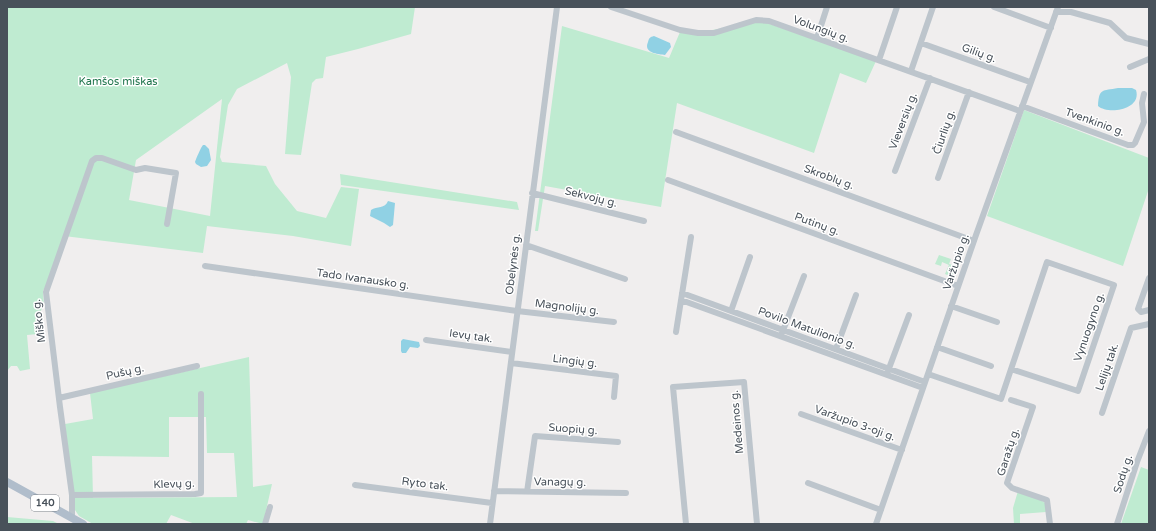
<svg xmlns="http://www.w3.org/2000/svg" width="1156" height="531" font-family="'Varela Round',sans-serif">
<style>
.green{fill:#bfebd1;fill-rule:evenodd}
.water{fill:#90d1e4}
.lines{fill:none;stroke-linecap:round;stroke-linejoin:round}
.minor{stroke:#bdc5cc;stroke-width:6}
.major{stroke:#b0bdcb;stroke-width:8}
.labels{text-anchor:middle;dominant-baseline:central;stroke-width:3;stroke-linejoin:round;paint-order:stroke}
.shield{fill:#fff;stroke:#7f858c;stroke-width:1}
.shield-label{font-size:10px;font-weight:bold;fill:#48515a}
.street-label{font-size:11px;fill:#48515a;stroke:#fff}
.park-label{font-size:11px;fill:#1e754c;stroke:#fff}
</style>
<rect width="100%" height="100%" fill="#f0eeee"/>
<path class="green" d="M7,7H415L411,34L358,49L326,57L323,78L316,79L312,83L301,155L285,154L291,77L287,63L237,89L228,105L220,157L222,162L266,166L275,184L297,211L326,218L341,187L359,189L351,246L293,236L207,226L203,253L64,236L53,272L43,291L44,305L37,317L38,334L27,335L30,369L20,371L17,366H11L7,371ZM222,99L210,216L129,200L136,160Z
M755,22L767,23L876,61L866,83L840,73L814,153L677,103L661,207L545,186L538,231H535L562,26L669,58L680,32L691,34Z
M1024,110L1149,158V188L1123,266L987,216Z
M340,174L517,202L519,210L341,185Z
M939,255L951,259L949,264L956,266L952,277L945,274L949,265L942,262L941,266L935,264Z
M249,357L253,487L272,484L263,524L248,520L246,524H195L171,515L166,524H93L79,516L75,510L65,424L93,419L90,393ZM169,417H206L207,453H234L237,497L93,498L92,456L169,457Z
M1141,467L1149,470V524H1121Z
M1018,491L1037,498L1047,504L1046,512L1020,514V524H1014L1013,508Z
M7,517L53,521L59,524H7Z"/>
<path class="water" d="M654,36L670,43L671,47L665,55C658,54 643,53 648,42C649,38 650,37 654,36Z
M1118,88H1132L1136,90C1142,110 1108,115 1098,106C1099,88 1102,91 1118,88Z
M203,145H205L209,149L211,160L207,166L201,167L196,164L195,162C196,159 201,147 203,145Z
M388,201L395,203L393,225L390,227L384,223L370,216L371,210C377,206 385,209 388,201Z
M403,339L419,342L420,346L418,348L410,347L406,353H402L401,351V341Z"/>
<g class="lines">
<path class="minor" d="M611,7L680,30L698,33H714L756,20L769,21L1020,111
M994,7L1051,28
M1056,12H1071L1110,23L1126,38L1149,44
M817,38L827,7
M921,43L1030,82
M879,60L897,7
M1130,67L1149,59
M911,71L933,7
M1022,106L1128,145H1133L1135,143L1144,122L1142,103L1144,94
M676,132L974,241
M895,171L930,78
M938,178L969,92
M668,180L958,286
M532,193L644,221
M526,245L625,279
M205,266L517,311L614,322
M1149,278L1138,309L1141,312L1149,310
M682,293L925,382
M681,300L923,388
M951,306L997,322
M731,311L750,257
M676,332L691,237
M782,333L804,276
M426,340L512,352
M937,347L991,366
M836,349L856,295
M511,363L616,376L614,397
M888,371L909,315
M928,374L1001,399L1047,262L1114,285L1078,391L1011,369
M59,398L197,366
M1011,400L1033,407L1007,483L1012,488L1047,500L1050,524
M1102,413L1131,328L1149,324
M801,414L902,450
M808,483L881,510
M355,485L492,503
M494,491L626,493
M527,492L535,436L618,442
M72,495L195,494L201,493V394
M72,518V495L60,407L46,292L92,161L96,158H102L136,170L145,168L176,173L167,224
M265,524L270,507
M490,524L557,7
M686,524L673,387L744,382L757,524
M876,524L976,235L1058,7
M1117,524L1137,462L1149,431"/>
<path class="major" d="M7,482L83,524"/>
</g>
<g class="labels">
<rect class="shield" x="31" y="495" width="28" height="16" rx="3"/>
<g class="shield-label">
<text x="45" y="503">140</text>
</g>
<g class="street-label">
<text transform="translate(821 29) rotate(20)">Volungių g.</text>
<text transform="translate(979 53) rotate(20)">Gilių g.</text>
<text transform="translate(903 121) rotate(-69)">Vieversių g.</text>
<text transform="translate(1095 122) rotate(20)">Tvenkinio g.</text>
<text transform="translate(944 132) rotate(-71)">Čiurlių g.</text>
<text transform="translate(829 177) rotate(20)">Skroblų g.</text>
<text transform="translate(591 197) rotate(14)">Sekvojų g.</text>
<text transform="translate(817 224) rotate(20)">Putinų g.</text>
<text transform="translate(956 262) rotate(-71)">Varžupio g.</text>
<text transform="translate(513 264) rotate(-83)">Obelynės g.</text>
<text transform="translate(363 279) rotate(8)">Tado Ivanausko g.</text>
<text transform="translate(567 307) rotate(7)">Magnolijų g.</text>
<text transform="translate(39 321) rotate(-97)">Miško g.</text>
<text transform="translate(1089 327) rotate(-71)">Vynuogyno g.</text>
<text transform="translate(807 328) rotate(20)">Povilo Matulionio g.</text>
<text transform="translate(471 336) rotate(8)">Ievų tak.</text>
<text transform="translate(575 361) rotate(7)">Lingių g.</text>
<text transform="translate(1107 367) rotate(-71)">Lelijų tak.</text>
<text transform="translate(125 372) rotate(-13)">Pušų g.</text>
<text transform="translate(737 422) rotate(-95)">Medeinos g.</text>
<text transform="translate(855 423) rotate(20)">Varžupio 3-oji g.</text>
<text transform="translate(573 429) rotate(4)">Suopių g.</text>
<text transform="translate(1008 452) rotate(-72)">Garažų g.</text>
<text transform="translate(1123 474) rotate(-72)">Sodų g.</text>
<text transform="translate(560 482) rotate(1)">Vanagų g.</text>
<text transform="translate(174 484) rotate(-2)">Klevų g.</text>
<text transform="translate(425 484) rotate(7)">Ryto tak.</text>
</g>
<g class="park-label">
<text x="118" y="81">Kamšos miškas</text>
</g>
</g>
<rect width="1156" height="531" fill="none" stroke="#48515a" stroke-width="16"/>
</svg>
